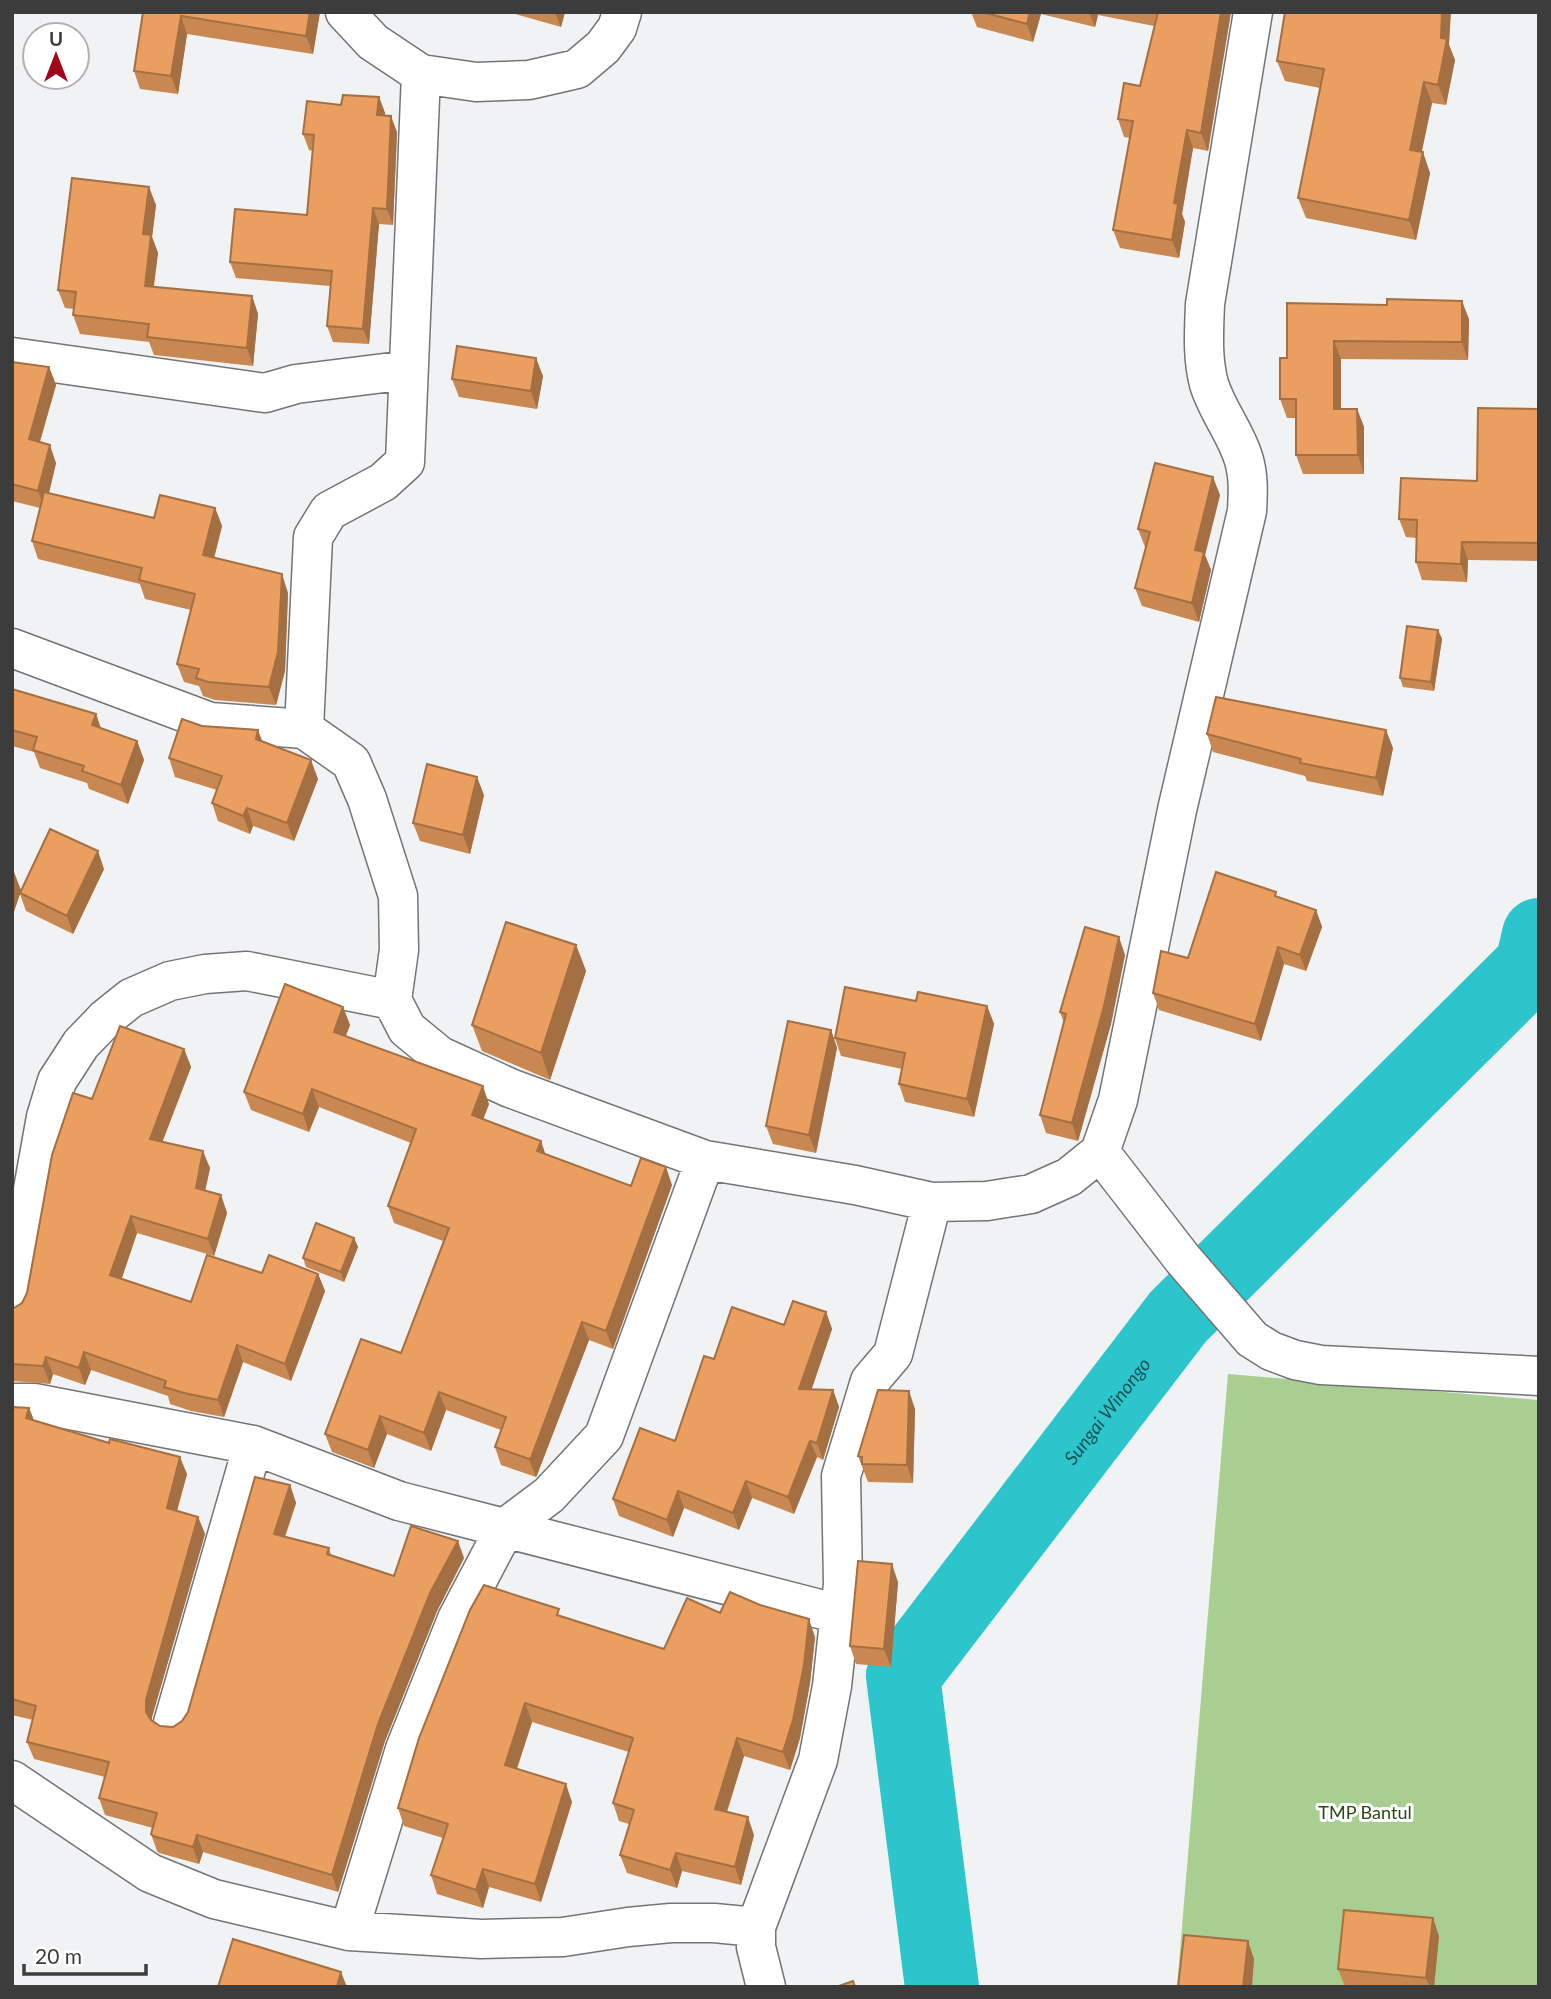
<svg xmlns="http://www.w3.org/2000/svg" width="1551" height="1999" font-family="Lato,sans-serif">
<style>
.green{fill:#a9ce92}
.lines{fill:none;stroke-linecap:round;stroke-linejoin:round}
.river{stroke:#2bc5cb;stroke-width:74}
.minor-casing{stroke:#737475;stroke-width:41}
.minor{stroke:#fff;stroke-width:38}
.wall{fill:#c98852}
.shaded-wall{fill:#a46f42}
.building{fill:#ea9e5f;stroke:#a46f42;stroke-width:2}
.labels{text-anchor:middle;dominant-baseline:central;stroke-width:6;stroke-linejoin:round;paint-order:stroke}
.park-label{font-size:18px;fill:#2b4a12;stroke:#fff}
.water-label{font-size:19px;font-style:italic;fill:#155255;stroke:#fff}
</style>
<rect width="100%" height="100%" fill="#f1f2f3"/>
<path class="green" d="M1228,1374L1539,1400V1987H1177Z"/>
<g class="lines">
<path class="river" id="s1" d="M942,1987L903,1676L1178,1317L1532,965L1539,935"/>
<defs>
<path id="minor" d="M345,12L373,42L421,74L476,82L529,80L577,69L603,47L617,28L622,12
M421,74L405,462L383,482L329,511L313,537L304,729L351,762L367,799L398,896L399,950L392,1000L407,1029L440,1056L510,1088L705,1160L855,1185L932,1202L987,1201L1031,1194L1069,1177L1100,1152L1118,1100L1177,810L1247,511C1248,493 1249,475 1243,457C1235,432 1217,410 1209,384C1202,358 1204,331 1205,304L1253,12
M12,357L265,393L296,384L408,370
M12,648L210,722L304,729
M1100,1152L1182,1258L1252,1339L1271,1351L1295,1360L1321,1365L1539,1376
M12,1306L46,1117L57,1081L81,1044L106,1018L131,998L170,981L205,974L247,971L392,1000
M12,1403H34L253,1445L399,1501L839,1614
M173,1723L253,1445
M12,1780L150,1873L214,1899L349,1931L481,1939L563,1937L628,1927L671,1923H714L756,1927V1947L766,1987
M756,1927L818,1760L832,1686L843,1584L841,1476L870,1381L893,1354L932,1202
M349,1931L405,1749L457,1619L505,1528L549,1495L604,1436L705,1160"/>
</defs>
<use href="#minor" class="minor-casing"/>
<use href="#minor" class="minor"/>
</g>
<path class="wall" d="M143,12H320L313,54L187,34L178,94L140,89L134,71Z
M508,12H565L561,27Z
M971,12H1231L1208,151L1193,148L1182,214L1185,222L1179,258L1120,248L1113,230L1130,138L1124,137L1118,119L1140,86L1154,26L1098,15L1095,27L1041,14L1033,42L977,27Z
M1449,45L1455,60L1446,105L1432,103L1421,152L1430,173L1416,240L1306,218L1298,198L1320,88L1285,81L1277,61Z
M379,97L385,113V116L397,132L393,225L379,224L369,344L333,342L327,326L330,286L236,278L230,262L307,215L313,151L309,150L303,134L341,105Z
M156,205L152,237L158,253L154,287L252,296L258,314L253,366L154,355L149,342L80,334L73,315L74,309L65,308L58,290Z
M1287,303L1469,319L1468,360L1341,359V409H1357L1364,427V474H1303L1296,455V418H1287L1280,399L1287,358Z
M12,362L49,367L56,385L40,442L56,463L49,493L154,518L215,508L222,526L214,558L288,593L285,671L276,705L215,700L203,696L199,686L184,682L177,664L191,610L145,599L140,584L38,559L32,541L40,508L12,501Z
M543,376L537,409L459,397L452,379Z
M1539,409V561L1468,560L1467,582L1422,580L1416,562V538L1406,537L1399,519L1477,481Z
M1220,495L1205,555L1211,570L1199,622L1142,606L1135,588L1146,548L1145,547L1138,529Z
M1438,630L1442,639L1434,691L1403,687L1400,678Z
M12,689L96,714L101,728L137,741L144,760L128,804L89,789L87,783L40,768L34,752L12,746Z
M202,726L263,742L318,779L294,841L253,826L250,834L218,821L212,803L217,790L175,777L169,758Z
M1207,734L1393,748L1383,796L1307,781L1305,776L1213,752Z
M484,795L470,854L420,841L413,823Z
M12,869L21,890L104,869L73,934L26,911L20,894L12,917Z
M1278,897L1316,910L1322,927L1306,971L1284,964L1261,1041L1159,1010L1153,993L1188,958Z
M576,945L586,971L550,1080L482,1051L472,1025Z
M1125,955L1111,1024L1078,1141L1046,1133L1040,1115L1064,1023L1060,1012Z
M916,1001L987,1006L994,1024L974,1117L905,1102L899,1084L902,1069L841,1056L835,1038Z
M343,1007L350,1025L346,1036L489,1104L483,1119L541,1141L545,1154L631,1186L672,1185L613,1349L589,1340L537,1475L536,1477L501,1465L495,1447L501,1430L446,1410L431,1451L387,1434L374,1468L332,1452L325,1434L401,1353L443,1241L394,1223L388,1206L411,1143L319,1107L309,1132L251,1110L244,1092Z
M831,1030L837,1048L816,1153L773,1144L766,1126Z
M184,1049L191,1067L162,1142L210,1168L205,1191L221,1195L227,1213L214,1256L137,1233L121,1279L191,1302L262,1273L318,1274L325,1291L291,1381L243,1362L224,1417L191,1411L170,1404L168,1396L91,1370L85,1385L53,1374L50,1384L12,1381V1309L22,1303L27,1293L92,1099Z
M354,1238L358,1247L344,1282L306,1267L303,1258Z
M826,1312L832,1329L811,1390H833L839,1407L823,1460L817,1457L794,1514L752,1498L739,1530L684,1508L673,1537L619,1516L613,1499L675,1441L714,1359L784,1325Z
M12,1407L29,1408L34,1420L187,1474L177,1511L198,1517L205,1534L152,1717V1721L160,1726L173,1727L182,1721L188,1712L290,1485L296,1503L285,1537L329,1548L331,1555L394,1576L464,1558L437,1611L385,1741L338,1892L203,1852L199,1864L159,1853L157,1851L151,1834L153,1828L105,1815L99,1798L105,1777L34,1759L27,1742L33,1720L12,1715Z
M915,1409L913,1483L868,1482L858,1456Z
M898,1582L891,1667L856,1664L850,1646Z
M720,1613L815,1637L810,1683L800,1738L790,1770L744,1756L727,1812L754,1835L741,1885L682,1871L677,1888L627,1873L620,1855L629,1824L619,1821L613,1803L629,1752L532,1722L517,1769L572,1802L541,1902L489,1887L483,1908L437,1894L431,1875L443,1838L404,1826L398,1808L561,1616L664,1649Z
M1439,1936L1434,1987H1345L1338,1969Z"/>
<path class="shaded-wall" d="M310,12H320L313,54L306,36Z
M555,12H565L561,27Z
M1030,12H1040L1041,14L1033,42L1027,24Z
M1089,12H1097L1098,15L1095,27Z
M1221,12H1231L1208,151L1201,133Z
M1442,12H1451L1449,45L1455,60L1446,105L1438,85Z
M181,16L187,34L178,94L171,76Z
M1424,82L1432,103L1418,170L1410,150Z
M379,97L385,113L383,131L377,115Z
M391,116L397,132L393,225L387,209Z
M1187,130L1193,148L1182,214L1185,222L1179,258L1172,240L1174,203Z
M1423,152L1430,173L1416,240L1409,220Z
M149,187L156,205L152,237L158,253L151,304L145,286L143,234Z
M373,208L379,224L369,344L363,329Z
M252,296L258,314L253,366L247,348Z
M1462,301L1469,319L1468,360L1462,342Z
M1334,341L1341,359V427L1334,409Z
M536,358L543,376L537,409L531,391Z
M49,367L56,385L35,458L29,439Z
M1357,409L1364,427V474L1358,455Z
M50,445L56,463L45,509L38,491Z
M1213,477L1220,495L1205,555L1211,570L1199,622L1192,603L1195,550Z
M215,508L222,526L210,574L203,555Z
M1462,542L1468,560L1467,582L1461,564Z
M282,574L288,593L285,671L276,705L269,687Z
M1438,630L1442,639L1434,691L1431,682Z
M96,714L102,733L92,725Z
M258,730L265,748L256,739Z
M1386,730L1393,748L1383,796L1376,778Z
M137,741L144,760L128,804L121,785Z
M311,760L318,779L294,841L287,823Z
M477,777L484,795L470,854L463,835Z
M247,808L253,826L250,834L243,816Z
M98,851L104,869L73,934L67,916Z
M13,869L21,891L12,917V870Z
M1316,910L1322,927L1306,971L1300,955Z
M1119,937L1125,955L1111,1024L1078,1141L1072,1123Z
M576,945L586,971L550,1080L541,1053Z
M1278,947L1284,964L1261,1041L1255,1024Z
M987,1006L994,1024L974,1117L967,1099Z
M343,1007L350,1025L340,1049L334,1032Z
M831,1030L837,1048L816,1153L809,1135Z
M184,1049L191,1067L157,1156L150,1139Z
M483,1086L489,1104L478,1133L472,1115Z
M312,1089L319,1107L309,1132L303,1114Z
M541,1141L547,1159L537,1151Z
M203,1151L210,1168L202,1205L196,1188Z
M666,1167L672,1185L613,1349L606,1331Z
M221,1195L227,1213L214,1256L208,1239Z
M131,1216L137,1233L117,1293L110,1275Z
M354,1238L358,1247L344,1282L341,1272Z
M318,1274L325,1291L291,1381L285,1364Z
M826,1312L832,1329L806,1406L799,1389Z
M582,1322L589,1340L537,1475L536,1477L529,1459Z
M237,1345L243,1362L224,1417L218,1400Z
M84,1352L91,1370L85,1385L79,1368Z
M46,1357L53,1374L50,1384L43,1366Z
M833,1390L839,1407L823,1460L817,1443Z
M909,1391L915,1409L913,1483L907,1465Z
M439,1392L446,1410L431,1451L424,1433Z
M29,1408L36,1426L26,1418Z
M380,1416L387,1434L374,1468L368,1450Z
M810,1441L817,1457L794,1514L788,1497Z
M180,1457L187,1474L173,1525L167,1508Z
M746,1481L752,1498L739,1530L733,1513Z
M290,1485L296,1503L280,1551L274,1534Z
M678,1491L684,1508L673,1537L667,1520Z
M198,1517L205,1534L152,1717V1729L146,1712V1700Z
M458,1541L464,1558L437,1611L385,1741L338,1892L332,1875L378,1724L430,1593Z
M892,1564L898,1582L891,1667L884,1649Z
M809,1619L815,1637L810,1683L800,1738L790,1770L783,1752Z
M525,1703L532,1722L512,1783L505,1765Z
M737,1738L744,1756L722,1827L715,1809Z
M566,1784L572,1802L541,1902L535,1884Z
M748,1817L754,1835L741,1885L735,1867Z
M197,1835L203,1852L199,1864L193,1847Z
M676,1853L682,1871L677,1888L670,1870Z
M483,1869L489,1887L483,1908L476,1890Z
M1433,1918L1439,1936L1434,1987H1430L1426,1978Z
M1248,1941L1254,1959L1252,1987H1243Z
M341,1972L347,1987H337Z"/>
<path class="building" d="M143,12H310L306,36L181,16L171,76L134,71Z
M982,12H1030L1027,24Z
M1158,12H1221L1201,133L1187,130L1174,203L1178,204L1172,240L1113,230L1133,121L1118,119L1124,83L1140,86Z
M1285,12H1442L1441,38L1447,39L1438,85L1424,82L1410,150L1423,152L1409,220L1298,198L1324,69L1277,61Z
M343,95L379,97L377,115L391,116L387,209L373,208L363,329L327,326L332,271L230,262L235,209L307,215L314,135L303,134L307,101L341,105Z
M72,178L149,187L143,234L151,235L145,286L252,296L247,348L147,337L149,324L73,315L76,292L58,290Z
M1387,299L1462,301V342L1334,341V409H1357L1358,455H1296V399H1280V358H1287V303L1387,305Z
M457,346L536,358L531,391L452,379Z
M12,362L49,367L29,439L50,445L38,491L12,484Z
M1478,408L1539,409V543L1462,542L1461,564L1416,562L1417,520L1399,519L1401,478L1477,481Z
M1155,463L1213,477L1195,550L1204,552L1192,603L1135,588L1150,532L1138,529Z
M44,492L154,518L160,495L215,508L203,555L282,574L278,652L269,687L208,682L196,678L199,669L177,664L195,594L139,580L142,568L32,541Z
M1407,626L1438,630L1431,682L1400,678Z
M12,689L96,714L92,725L137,741L121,785L82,771L84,766L33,750L37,737L12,730Z
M1216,697L1386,730L1376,778L1300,763L1301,759L1207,734Z
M182,719L202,726L258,730L256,739L311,760L287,823L247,808L243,816L212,803L222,776L169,758Z
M427,764L477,777L463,835L413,823Z
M50,829L98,851L67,916L20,893Z
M1216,872L1276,892L1275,896L1316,910L1300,955L1278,947L1255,1024L1153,993L1161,951L1188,958Z
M506,922L576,945L541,1053L472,1025Z
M1085,927L1119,937L1104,1006L1072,1123L1040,1115L1066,1014L1060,1012Z
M285,984L343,1007L334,1032L483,1086L472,1115L541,1141L537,1151L631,1186L641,1158L666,1167L606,1331L582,1322L531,1458L529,1459L495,1447L506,1417L439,1392L424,1433L380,1416L368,1450L325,1434L361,1339L401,1353L449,1228L388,1206L416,1129L312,1089L303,1114L244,1092Z
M845,987L916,1001L918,992L987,1006L967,1099L899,1084L905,1053L835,1038Z
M788,1021L831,1030L809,1135L766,1126Z
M120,1026L184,1049L150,1139L203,1151L196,1188L221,1195L208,1239L131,1216L110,1275L191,1302L207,1255L262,1273L269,1255L318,1274L285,1364L237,1345L218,1400L184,1393L164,1387L166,1381L84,1352L79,1368L46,1357L43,1366L12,1364V1309L22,1303L27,1293L52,1155L73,1093L92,1099Z
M316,1223L354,1238L341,1272L303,1258Z
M793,1301L826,1312L799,1389L833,1390L817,1443L810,1441L788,1497L746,1481L733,1513L678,1491L667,1520L613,1499L640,1428L675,1441L704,1356L714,1359L732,1307L784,1325Z
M878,1390L909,1391L907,1465L862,1464V1457L858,1456Z
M12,1407L29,1408L26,1418L109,1443L110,1439L180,1457L167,1508L198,1517L146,1700V1712L151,1720L160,1726L173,1727L182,1721L188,1712L255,1477L290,1485L274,1534L329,1548L327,1554L394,1576L411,1526L458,1541L430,1593L378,1724L332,1875L197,1835L193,1847L153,1836L151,1834L157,1813L99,1798L109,1762L27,1742L36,1706L12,1699Z
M858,1561L892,1564L884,1649L850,1646Z
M484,1585L559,1609L557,1615L664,1649L687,1598L720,1613L730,1592L760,1605L809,1619L804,1665L793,1720L783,1752L737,1738L715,1809L748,1817L735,1867L676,1853L670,1870L620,1855L634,1810L613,1803L633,1738L525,1703L505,1765L566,1784L535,1884L483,1869L476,1890L431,1875L448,1824L398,1808L419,1738L470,1610Z
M1344,1910L1433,1918L1426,1978L1338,1969Z
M1184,1935L1248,1941L1243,1987H1178Z
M233,1939L341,1972L337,1987H218Z
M853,1981L855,1987H836Z"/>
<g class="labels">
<g class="park-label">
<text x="1365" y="1812">TMP Bantul</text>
</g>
<g class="water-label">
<text stroke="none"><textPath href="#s1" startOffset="648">Sungai Winongo</textPath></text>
</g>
</g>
<rect width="1551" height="1999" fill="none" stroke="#3c3c3c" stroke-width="28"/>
<g transform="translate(56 56)"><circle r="33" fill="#ffffff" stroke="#b1b1b1" stroke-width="2"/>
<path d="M0-5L12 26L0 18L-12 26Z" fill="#a2051a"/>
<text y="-10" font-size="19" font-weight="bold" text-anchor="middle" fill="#3c3c3c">U</text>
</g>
<path d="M24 1964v10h122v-10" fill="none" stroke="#3c3c3c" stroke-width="3.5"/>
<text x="35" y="1964" font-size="21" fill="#3c3c3c" stroke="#ffffff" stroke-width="5" paint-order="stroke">20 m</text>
</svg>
